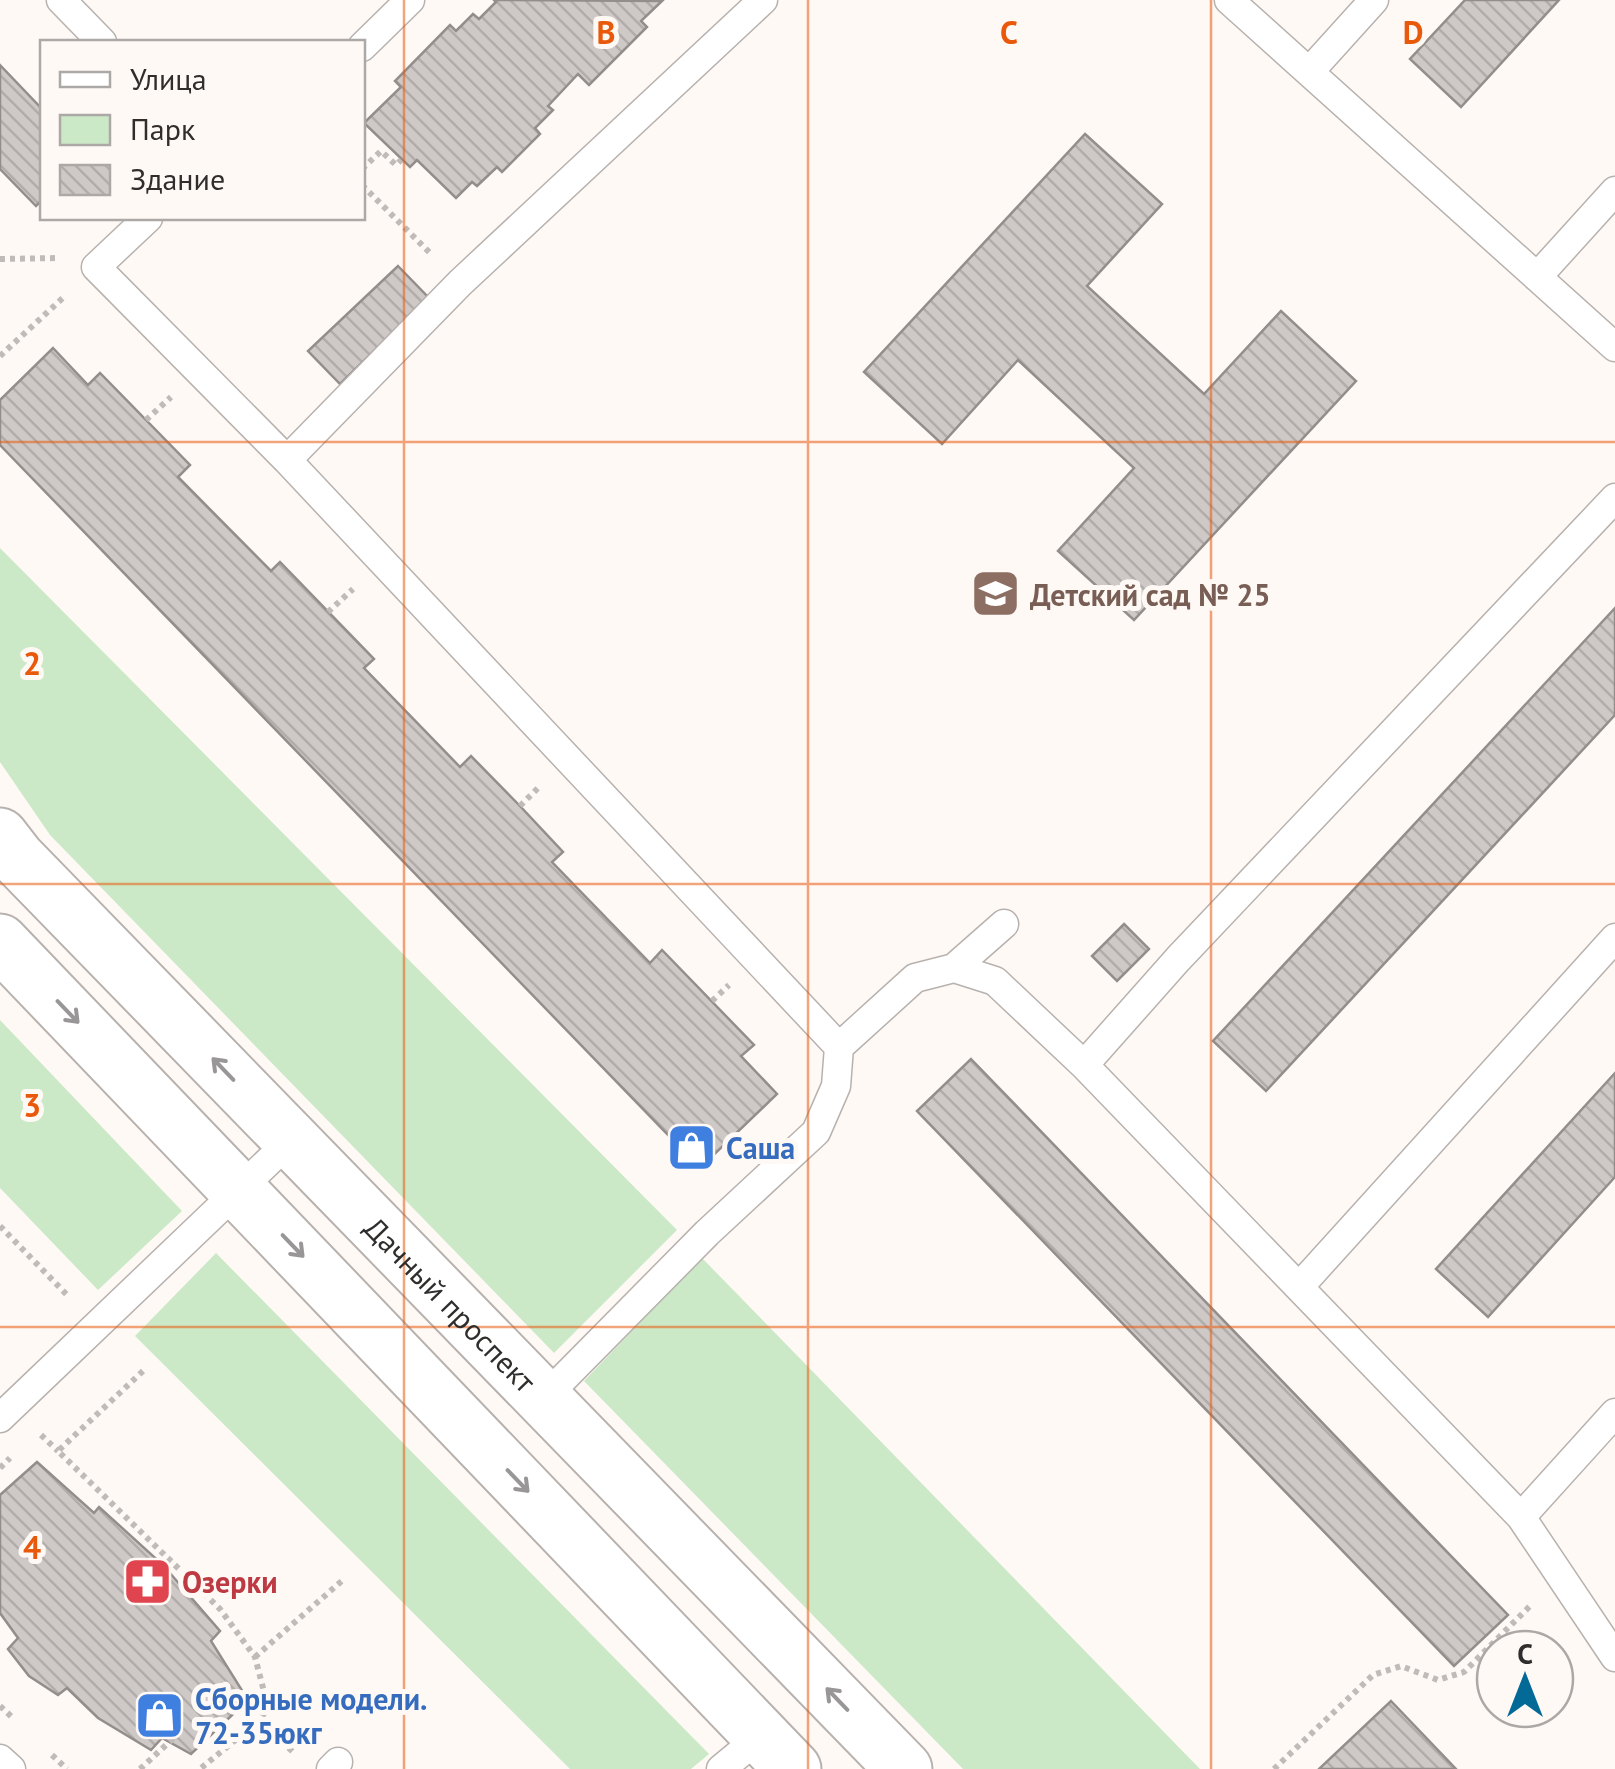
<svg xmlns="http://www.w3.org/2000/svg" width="1615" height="1769" font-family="'PT Sans',sans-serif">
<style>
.green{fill:#cbe9c7}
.building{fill:url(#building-back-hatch);stroke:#938e8b;stroke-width:2.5}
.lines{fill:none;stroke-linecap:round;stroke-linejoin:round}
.lane-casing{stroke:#b8b2af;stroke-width:31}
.secondary-casing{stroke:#b8b2af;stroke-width:59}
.path{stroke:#c0bbb9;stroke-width:6;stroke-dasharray:5 5;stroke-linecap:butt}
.lane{stroke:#fff;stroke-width:28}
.secondary{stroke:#fff;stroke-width:55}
.oneway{stroke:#989696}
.grid{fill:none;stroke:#e8590c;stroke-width:2.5;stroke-opacity:0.55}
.labels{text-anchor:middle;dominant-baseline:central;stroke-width:10;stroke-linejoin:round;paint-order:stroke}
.education-label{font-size:30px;font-weight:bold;fill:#785e54;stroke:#fff9f6;text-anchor:start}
.shop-label{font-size:30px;font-weight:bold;fill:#366cbe;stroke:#fff9f6;text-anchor:start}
.street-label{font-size:30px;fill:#302e2d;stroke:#fff9f6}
.health-label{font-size:30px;font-weight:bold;fill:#be3a42;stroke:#fff9f6;text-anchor:start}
.grid-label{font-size:32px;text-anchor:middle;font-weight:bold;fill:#e8590c;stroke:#fff9f6;stroke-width:10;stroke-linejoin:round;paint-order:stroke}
</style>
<defs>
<pattern id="building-back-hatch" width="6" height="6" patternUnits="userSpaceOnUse" patternTransform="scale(2.5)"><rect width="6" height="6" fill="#cec9c6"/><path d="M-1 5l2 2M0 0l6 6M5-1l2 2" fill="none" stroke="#b1adaa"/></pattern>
</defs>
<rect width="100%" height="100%" fill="#fff9f6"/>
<path class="green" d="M0,548L677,1230L554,1353L50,835L0,762Z
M0,1020L182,1211L98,1290L0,1188Z
M216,1253L709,1754L691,1769H570L135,1336Z
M702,1258L1200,1769H963L584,1381Z"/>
<path class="building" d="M494,0L662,1L641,21L647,27L589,85L578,74L548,106L553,110L535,128L540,134L502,172L497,167L477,186L472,182L456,198L417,160L410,167L364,123L401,87L395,81L450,25L456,31L473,14L479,19L496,2Z
M1465,0H1559L1461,107L1410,59Z
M0,65L42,109V200L36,206L0,169Z
M1085,134L1162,204L1087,286L1204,394L1281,311L1356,381L1134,620L1058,551L1134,468L1018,360L942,444L864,372Z
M398,266L429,298L340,384L308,351Z
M53,348L88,385L100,373L190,465L178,477L271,571L280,562L374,659L364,668L460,767L471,756L520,806L563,852L552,862L650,963L662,950L754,1045L741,1056L777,1094L700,1168L0,445V400Z
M1615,608V715L1266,1091L1213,1041Z
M1124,924L1149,949L1117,981L1092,956Z
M971,1059L1508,1615L1454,1666L917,1111Z
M1615,1073V1177L1488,1317L1436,1269Z
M37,1462L94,1513L99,1507L163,1565L220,1631L211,1641L248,1700L191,1754L162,1738L151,1750L98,1718L67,1688L58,1695L29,1676L8,1649L18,1638L0,1613V1495Z
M1391,1701L1456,1769H1319Z"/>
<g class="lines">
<defs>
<path id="lane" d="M61,0L102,42
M763,0L460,283L287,460L839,1047
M1229,0L1615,347
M362,47L410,0
M1309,72L1374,0
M148,218L96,267L287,460
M1537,277L1615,191
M954,968L1004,924
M1084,1065L1178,959L1615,498
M1299,1287L1615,938
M545,1397L707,1233L816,1132L836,1086L839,1047L915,978L954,968L995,981L1084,1065L1521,1517L1615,1657
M0,1418L292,1139
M1521,1517L1615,1413
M0,1759L11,1769
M331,1769L338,1762
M721,1769L761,1736"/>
<g id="secondary">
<path id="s1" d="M0,836L17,858L904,1769"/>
<path d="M0,942L793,1769"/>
</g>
</defs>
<use href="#lane" class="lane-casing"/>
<use href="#secondary" class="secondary-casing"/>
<path class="path" d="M362,169L381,151L396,165L401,160
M362,185L431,254
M0,259L59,258
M0,356L66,295
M146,420L171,397
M328,612L353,589
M520,806L540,786
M712,1001L729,985
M0,1226L69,1297
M143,1371L58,1451L220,1609L255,1657L268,1707L260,1720L200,1769
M41,1435L58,1451
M0,1468L10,1458
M255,1657L344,1579
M0,1706L14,1719
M260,1720L295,1754
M52,1755L67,1769
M140,1769L178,1734L160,1715
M1274,1769L1373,1675L1401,1666L1438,1680L1464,1672L1531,1605"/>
<use href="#lane" class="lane"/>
<use href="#secondary" class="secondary"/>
</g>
<defs><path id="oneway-shaft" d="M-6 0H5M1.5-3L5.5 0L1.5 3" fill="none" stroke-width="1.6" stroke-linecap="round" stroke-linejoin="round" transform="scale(2.5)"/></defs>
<g class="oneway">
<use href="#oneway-shaft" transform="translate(68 1012) rotate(46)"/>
<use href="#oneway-shaft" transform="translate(223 1069) rotate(-134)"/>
<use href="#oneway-shaft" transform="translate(293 1246) rotate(46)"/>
<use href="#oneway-shaft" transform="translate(518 1481) rotate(46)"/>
<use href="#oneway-shaft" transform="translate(837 1699) rotate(-134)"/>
</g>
<path class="grid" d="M404,0V1769M808,0V1769M1211,0V1769M0,442H1615M0,884H1615M0,1327H1615"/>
<defs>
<symbol id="school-square" viewBox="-11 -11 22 22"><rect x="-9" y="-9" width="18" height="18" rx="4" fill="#8d6e63" stroke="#fff9f6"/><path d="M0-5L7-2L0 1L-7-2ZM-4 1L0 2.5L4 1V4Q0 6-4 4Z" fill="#fff"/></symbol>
<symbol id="shop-square" viewBox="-11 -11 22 22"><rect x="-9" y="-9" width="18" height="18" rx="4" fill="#3f7fe0" stroke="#fff9f6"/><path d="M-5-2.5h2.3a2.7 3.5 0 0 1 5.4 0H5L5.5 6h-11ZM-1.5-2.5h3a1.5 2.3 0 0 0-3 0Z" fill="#fff"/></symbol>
<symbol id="pharmacy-square" viewBox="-11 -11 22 22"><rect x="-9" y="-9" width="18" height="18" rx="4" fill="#e0444e" stroke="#fff9f6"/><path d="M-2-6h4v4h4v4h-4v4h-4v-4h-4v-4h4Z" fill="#fff"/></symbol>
</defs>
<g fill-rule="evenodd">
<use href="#school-square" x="968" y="566" width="55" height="55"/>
<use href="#shop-square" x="664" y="1120" width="55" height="55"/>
<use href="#pharmacy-square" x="120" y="1554" width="55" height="55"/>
<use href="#shop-square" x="132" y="1688" width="55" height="55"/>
</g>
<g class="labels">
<g class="education-label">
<text x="1030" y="594">Детский сад № 25</text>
</g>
<g class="shop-label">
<text x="726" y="1147">Саша</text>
<text x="195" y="1698">Сборные модели.<tspan x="195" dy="34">72-35юкг</tspan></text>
</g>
<g class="street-label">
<text stroke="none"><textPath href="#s1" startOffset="650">Дачный проспект</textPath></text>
</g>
<g class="health-label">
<text x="182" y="1581">Озерки</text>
</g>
</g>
<g class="grid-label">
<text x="606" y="44">B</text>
<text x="1009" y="44">C</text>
<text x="1413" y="44">D</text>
<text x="32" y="675">2</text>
<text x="32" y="1117">3</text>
<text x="32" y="1559">4</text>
</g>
<rect x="40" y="40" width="325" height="180" fill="#fff9f6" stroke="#aca8a6" stroke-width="2.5"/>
<rect x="60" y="72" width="50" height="15" fill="#ffffff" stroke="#aca8a6" stroke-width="2.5"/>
<text x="130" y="90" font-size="30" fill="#302e2d">Улица</text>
<rect x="60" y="115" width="50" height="30" fill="#cbe9c7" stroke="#aca8a6" stroke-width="2.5"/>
<text x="130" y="140" font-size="30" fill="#302e2d">Парк</text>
<rect x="60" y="165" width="50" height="30" fill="url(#building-back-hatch)" stroke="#aca8a6" stroke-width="2.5"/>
<text x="130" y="190" font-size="30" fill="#302e2d">Здание</text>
<g transform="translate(1525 1679)"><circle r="48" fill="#fff9f6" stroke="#aca8a6" stroke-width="2.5"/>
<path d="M0-8L18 38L0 25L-18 38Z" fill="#036a98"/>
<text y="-15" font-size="28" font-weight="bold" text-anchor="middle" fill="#302e2d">С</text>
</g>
</svg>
